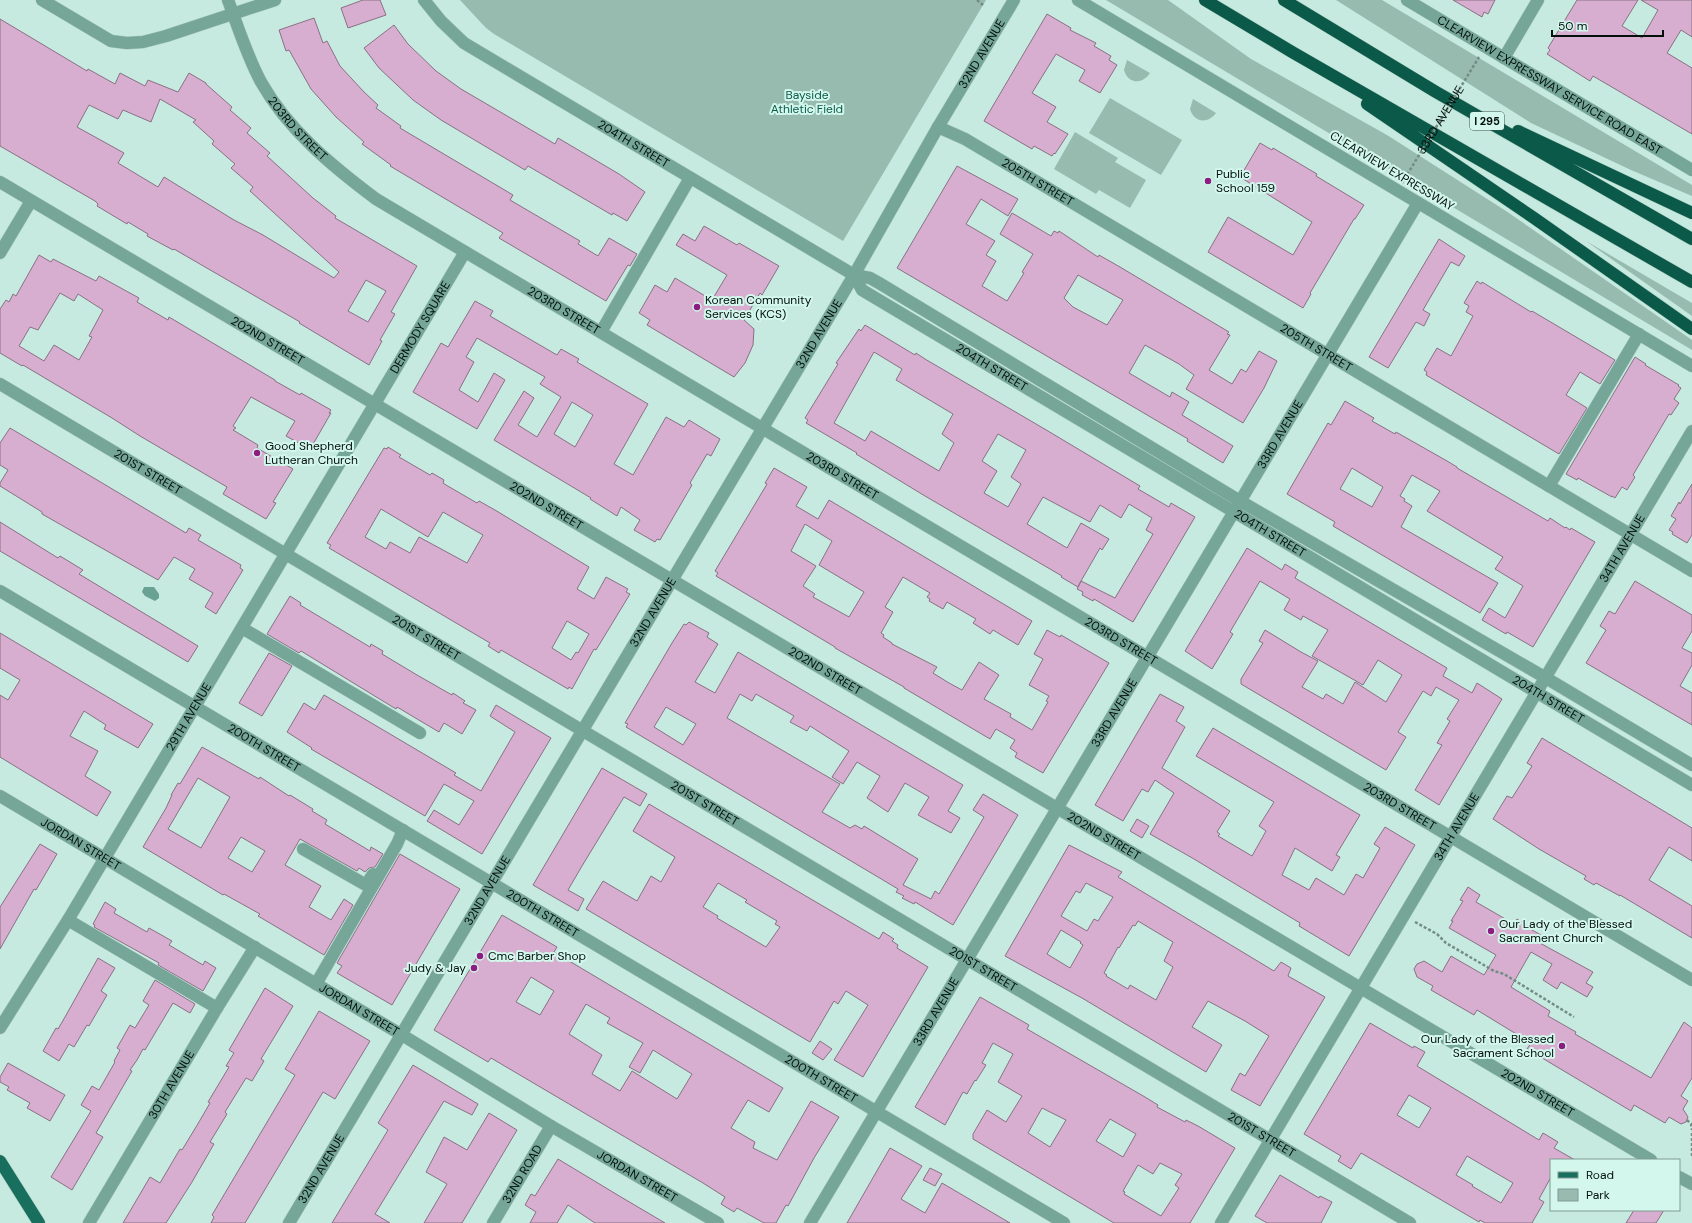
<svg xmlns="http://www.w3.org/2000/svg" width="1692" height="1223" font-family="'DM Sans',sans-serif">
<style>
.green{fill:#98bbb0}
.water{fill:#69a292}
.building{fill:#d7aecf;stroke:#897184;fill-rule:evenodd}
.lines{fill:none;stroke-linecap:round;stroke-linejoin:round}
.minor-casing{stroke:#a7c7bd;stroke-width:13}
.major-casing{stroke:#a7c7bd;stroke-width:13}
.highway-casing{stroke:#a7c7bd;stroke-width:13}
.path{stroke:#738d85;stroke-width:2.5;stroke-dasharray:3 2;stroke-linecap:butt}
.minor{stroke:#75a698;stroke-width:12}
.major{stroke:#196f5d;stroke-width:12}
.highway{stroke:#0b5949;stroke-width:12}
.path-bridge{stroke:#738d85;stroke-width:2.5;stroke-dasharray:3 2;stroke-linecap:butt}
.poi-dot{fill:#8c1c80;stroke:#d3f7ec;stroke-width:1.5}
.labels{text-anchor:middle;dominant-baseline:central;stroke-width:4;stroke-linejoin:round;paint-order:stroke}
.shield{fill:#d3f7ec;stroke:#41554e;stroke-width:1}
.shield-label{font-size:11px;font-weight:bold;fill:#030f0b}
.street-label{font-size:12px;fill:#030f0b;stroke:#d3f7ec}
.park-label{font-size:12px;fill:#0d5b4b;stroke:#d3f7ec}
.poi-label{font-size:12px;fill:#030f0b;stroke:#d3f7ec;text-anchor:start}
</style>
<rect width="100%" height="100%" fill="#c6eadf"/>
<path class="green" d="M460,0H986L843,241L494,34L486,28Z
M1106,0H1168L1251,59L1387,135L1506,211L1692,340V350Z
M1336,0H1382L1692,185V196L1631,170L1531,123Z
M1127,60L1150,73C1142,85 1128,84 1124,70Z
M1110,98L1182,140L1161,175L1089,133Z
M1193,99L1216,113C1208,124 1194,123 1190,109Z
M1075,132L1118,158L1115,162L1146,180L1130,208L1099,190L1096,194L1054,169Z
M1586,241L1692,303V316Z"/>
<path class="water" d="M144,587H154L159,594V598L155,601L145,596L142,592Z"/>
<path class="building" d="M363,0H380L386,15L348,28L341,8Z
M1453,0H1495L1488,14L1484,12L1482,17Z
M1577,0H1638L1622,26L1642,38L1658,10L1641,0H1692V37L1681,30L1667,53L1692,68V134L1593,76L1590,81L1547,54L1550,50L1548,48Z
M1047,14L1071,28L1070,30L1096,43L1094,46L1111,56L1109,60L1117,65L1100,93L1079,81L1085,70L1056,54L1032,93L1056,107L1047,122L1068,134L1055,154L1054,153L1052,156L1034,146L1032,149L984,121Z
M314,18L323,43L327,41L340,66L364,92L378,105L376,108L401,126L400,128L513,195L510,200L580,241L578,244L598,256L609,238L637,254L630,266L628,265L606,301L499,238L503,233L390,166L391,165L362,144L364,142L336,117L311,89L289,50L286,51L279,30Z
M0,19L87,71L88,69L115,84L120,73L145,86L148,80L178,92L189,73L206,83V84L232,107L230,110L251,128L247,133L270,153L267,156L313,198L336,216L335,218L417,266L391,312L395,314L380,340L382,341L369,365L299,323L300,322L174,249L173,250L147,236L148,234L128,222L127,224L97,206L98,204L95,201L0,146ZM160,99L196,120L193,122L214,141L212,144L235,164L231,168L253,187L250,191L339,272L334,278L263,235L234,220L164,177L158,187L118,163L124,153L77,127L89,105L118,119L123,110L151,122ZM366,280L386,291L368,322L348,311Z
M394,25L408,44L436,71L461,89L555,144L558,138L619,174L645,192L627,221L613,213L612,215L528,166L525,170L441,120L413,100L379,68L364,48Z
M1260,143L1272,150L1273,148L1317,174L1316,176L1364,205L1355,219H1354L1310,293L1311,294L1303,308L1208,252L1228,217L1293,255L1312,222L1240,177Z
M957,166L1018,199L1008,216L981,199L966,224L995,241L986,255L996,261L982,286L1007,301L1024,273L1022,272L1033,254L1000,234L1012,213L1051,236L1054,231L1058,233L1059,231L1098,257L1099,255L1120,267L1229,332L1227,334L1230,335L1209,370L1232,384L1241,369L1246,372L1259,351L1277,361L1264,388L1243,423L1186,389L1194,375L1179,364L1145,345L1129,373L1170,397L1172,392L1189,402L1182,415L1233,446L1223,463L1187,441L1188,439L897,268ZM1078,275L1123,300L1107,325L1073,307L1064,298Z
M704,226L737,245L739,243L779,266L762,295L760,293L744,320L754,329L753,345L745,363L734,377L647,325L650,320L639,313L655,285L667,292L675,278L712,300L727,275L676,245L683,234L695,241Z
M1439,239L1465,256L1459,266L1451,262L1423,310L1430,314L1424,326L1416,322L1388,368L1369,357Z
M39,255L51,262L53,259L96,281L99,276L139,298L137,302L168,320L169,317L275,380V381L300,395L301,393L331,410L329,413H331L312,446L308,444L306,447L286,436L295,421L251,397L233,426L236,428L233,430L258,445L257,448L293,469L273,502L276,503L266,519L223,494L227,487L140,436L112,418L23,365L22,366L0,353V309L6,300L9,302L13,294L16,296ZM60,293L74,301L78,294L103,310L89,336L92,337L79,360L54,345L44,361L19,346L30,327L38,330Z
M1477,281L1481,284L1482,282L1531,312L1532,311L1615,360L1600,384L1580,372L1566,395L1587,408L1559,454L1426,375L1427,372L1424,370L1437,348L1451,356L1473,316L1466,312L1469,306L1464,303Z
M475,301L493,311L490,316L557,355L561,349L579,359L577,362L648,404L614,464L633,475L666,417L684,427L689,420L720,439L711,456L707,454L690,483L692,485L660,540L657,539L655,542L634,530L640,520L621,507L617,516L590,499L591,498L494,440L524,391L534,398L518,425L537,437L561,397L540,384L545,377L477,338L466,357L474,362L459,390L478,402L494,373L505,380L477,429L413,392L441,343L448,347ZM572,402L593,415L575,447L554,434Z
M865,325L915,355L916,353L925,359L1048,431L1140,486L1138,489L1169,507L1171,503L1195,517L1133,622L1094,599L1093,601L1082,595L1083,592L1077,589L1081,581L1078,587L1061,577L1062,576L925,496L856,454L857,453L806,423L808,420L805,418L838,364L836,363L859,329L861,331ZM874,352L902,369L896,380L953,414L942,434L954,443L939,471L871,431L865,441L834,423ZM998,434L1026,450L1011,477L1021,484L1008,507L984,493L997,471L982,461ZM1043,497L1090,522L1100,505L1121,518L1129,504L1152,518L1146,530L1153,534L1115,598L1081,581L1100,548L1102,550L1109,539L1081,523L1067,548L1027,524Z
M1635,357L1646,364L1645,365L1679,385L1678,386L1681,388L1674,399L1679,403L1671,415L1669,414L1643,458L1633,475L1635,477L1627,490L1622,487L1615,498L1612,496V497L1578,478L1577,480L1566,474Z
M1345,401L1374,418L1372,421L1395,434L1396,432L1447,461L1457,467V468L1548,521L1550,518L1565,528L1566,527L1570,530L1571,528L1595,542L1533,647L1507,632L1506,634L1482,620L1489,608L1505,618L1523,586L1495,569L1503,557L1427,511L1440,491L1412,475L1400,496L1405,499L1404,501L1412,506L1401,527L1498,583L1480,613L1333,526L1335,522L1287,494L1328,423L1331,425ZM1352,468L1383,487L1372,507L1340,489Z
M10,428L186,533L189,528L201,535L198,540L241,565L240,568L243,570L216,614L205,607L213,593L189,579L195,569L174,557L158,580L42,514V512L0,486V483L8,470L0,465V443Z
M388,447L401,455L399,457L430,475L432,473L444,480L443,483L446,485L477,503L479,501L495,510L589,567L577,589L594,599L606,577L628,589L626,592L630,594L596,650L594,649L572,689L569,687L568,689L501,650L499,653L488,646L490,643L329,548L331,545L327,543L384,448L387,449ZM381,509L428,537L443,512L483,535L467,563L419,537L410,553L390,542L386,549L365,537ZM567,621L589,634L578,653L576,652L571,660L552,648Z
M774,468L807,487L796,506L818,519L829,500L1032,621L1018,645L993,630L990,634L973,623L976,619L947,602L943,609L929,601L930,599L927,597L930,593L903,577L885,607L893,612L881,633L884,635L883,637L892,643V644L937,667L933,673L949,683L962,690L979,662L999,675L984,699L1011,714L1010,717L1032,730L1048,702L1046,701L1049,696L1029,685L1043,659L1034,654L1047,630L1060,637L1061,635L1109,663L1043,773L1015,757L1017,753L1010,748L1015,740L996,729L990,739L904,688V687L835,648V647L716,576L718,573L715,571L767,484L765,483ZM805,524L832,541L819,565L864,592L849,617L813,597L815,594L803,586L816,566L791,551Z
M1692,484V535L1687,543L1672,534L1673,532L1669,530L1676,519L1671,516L1679,502L1680,504Z
M0,522L58,558L60,556L83,570L79,574L198,646L188,662L0,551Z
M1247,548L1282,570L1285,564L1298,572L1295,578L1447,668L1443,676L1472,693L1477,683L1502,699L1439,805L1415,790L1442,745L1437,743L1450,721L1447,719L1459,700L1436,687L1431,696L1423,691L1398,732L1406,737L1386,770L1241,684V679L1263,643L1259,641L1265,630L1301,652L1318,661L1302,687L1323,699L1326,694L1343,704L1355,682L1386,702L1402,675L1378,660L1363,685L1312,656L1328,630L1303,616L1301,620L1284,610L1290,599L1260,581L1230,632L1233,634L1212,669L1185,651Z
M1635,581L1692,615V631L1682,648L1692,653V665L1680,686L1692,693V725L1586,663L1606,630L1600,626L1609,611L1615,614Z
M290,596L301,603L300,605L370,647L371,644L383,651L382,654L417,675L452,695L453,693L465,701L463,703L476,710L462,734L444,723L439,732L397,707L396,709L301,651L299,653L267,634Z
M689,622L709,633L707,637L718,644L695,682L715,693L738,652L963,785L948,811L960,818L951,833L918,815L929,797L905,783L888,812L867,798L880,776L857,762L843,784L832,777L849,751L810,726L807,731L790,722L794,716L756,694L752,701L740,694L727,718L840,784L822,812L850,828L855,825L862,829L864,826L918,859L903,885L931,899L935,891L939,894L984,817L973,810L983,794L1018,815L953,925L915,902L914,904L902,898L904,896L896,892L898,889L883,880L626,727L628,724L625,723L672,643L684,624L686,625ZM666,707L696,724L683,745L654,727Z
M0,633L153,724L138,748L104,729L106,725L84,711L70,736L98,751L85,776L111,792L97,816L0,757V695L8,700L20,680L0,668Z
M269,653L292,666L262,716L239,703Z
M1160,694L1184,707L1176,721L1185,727L1162,768L1230,811L1217,832L1220,834L1218,836L1252,856L1266,831L1259,826L1274,802L1196,756L1213,728L1360,815L1336,855L1340,857L1332,871L1295,848L1282,875L1309,890L1316,878L1344,895L1356,874L1363,878L1380,848L1374,844L1385,827L1415,845L1349,956L1299,926L1300,923L1194,859L1150,834L1174,793L1155,780L1148,792L1142,789L1123,821L1095,805Z
M324,695L456,773L454,775L481,791L515,732L490,716L496,705L551,738L482,854L427,821L434,810L459,825L474,801L444,784L425,816L311,749L312,748L287,732L304,703L315,710Z
M1542,738L1692,828V861L1669,847L1649,880L1692,906V938L1620,895V896L1596,883L1594,885L1584,879L1586,876L1539,849L1493,819L1507,796L1512,798L1532,766L1527,763Z
M202,747L259,779L260,777L289,796L290,795L313,809L312,811L327,820L325,824L370,851L371,847L383,854L375,867L369,868L365,872L359,868L357,871L300,839L285,865L321,886L309,907L331,920L344,899L353,905L324,955L258,916L260,914L224,894L223,895L143,847L166,808L172,795H171L178,783L180,784ZM198,778L230,797L201,848L168,829ZM241,837L265,851L252,872L228,858Z
M602,768L647,794L640,806L624,797L582,866L568,890L584,899L578,911L533,885Z
M649,804L879,939L883,932L894,939L892,941L898,945L897,948L928,967L863,1077L834,1060L868,1005L846,991L838,1004L834,1001L810,1042L586,909L603,881L637,901L651,876L661,882L675,857L633,831ZM718,883L747,900L745,902L777,921L775,924L780,927L766,947L717,918L718,916L703,907Z
M1137,819L1149,826L1142,838L1130,831Z
M40,844L57,854L36,890L34,889L0,949V907Z
M1069,845L1122,872L1118,877L1274,971L1281,962L1291,968L1288,976L1325,997L1260,1106L1231,1090L1240,1073L1245,1076L1269,1036L1245,1021L1208,1001L1192,1027L1222,1045L1206,1072L1082,998L1005,956ZM1086,883L1113,897L1098,921L1094,919L1087,931L1061,916L1076,891L1080,893ZM1138,921L1173,942L1164,961L1173,967L1156,1000L1130,985L1128,989L1106,976L1107,975L1104,973L1118,947L1119,948L1133,925L1135,926ZM1061,930L1081,942L1080,943L1083,945L1070,968L1047,954Z
M400,854L460,889L392,1005L337,973L342,966L337,963Z
M1468,887L1480,895L1476,902L1514,924L1517,919L1532,929V930L1541,935L1538,942L1593,972L1586,983L1593,987L1587,997L1561,982L1557,989L1543,980L1552,964L1531,952L1511,987L1550,1011L1548,1016L1576,1032L1575,1034L1651,1078L1684,1022L1692,1028V1078L1681,1096L1688,1101L1683,1109L1688,1117L1686,1122L1681,1124L1669,1117L1665,1123L1634,1105L1631,1111L1527,1049L1531,1043L1477,1010L1474,1015L1431,990L1433,986L1417,977L1414,969L1417,964L1424,961L1442,972L1451,956L1484,975L1496,955L1449,928L1453,921H1451L1463,901L1460,900Z
M105,902L116,909L114,913L147,932L149,928L172,941L169,945L203,965L205,961L216,968L203,991L158,965L159,963L94,927L95,925L93,924Z
M502,915L557,947L554,952L783,1088L769,1112L748,1100L731,1128L755,1142L753,1148L777,1160L811,1101L839,1117L814,1158L788,1206L786,1205L776,1223H764L737,1208L734,1212L721,1204L725,1197L703,1183L491,1058L488,1062L434,1030ZM531,977L554,991L540,1015L516,1002ZM586,1004L610,1018L607,1023L643,1043L629,1067L640,1073L653,1050L692,1074L677,1099L632,1071L620,1091L592,1074L602,1055L569,1034Z
M98,958L115,968L101,991L107,995L89,1026L87,1025L74,1047L69,1044L59,1061L43,1051L56,1028L58,1029L65,1017Z
M155,980L195,1004L190,1013L173,1003L145,1050L143,1049L137,1060L130,1070L132,1071L96,1133L103,1137L72,1190L51,1177L91,1111L81,1105L92,1086L99,1090L115,1062L114,1061L120,1050L117,1048L130,1025L135,1028L149,1005L143,1001Z
M265,988L293,1006L261,1059L264,1061L252,1081L246,1078L225,1112L227,1114L210,1142L214,1144L192,1182L166,1223H123L150,1177L160,1183L180,1149L182,1150L196,1127L210,1103L208,1102L229,1067L226,1066L234,1053L229,1050Z
M980,997L1029,1025L1027,1029L1145,1097L1158,1105L1157,1107L1185,1122L1186,1120L1198,1126L1235,1148L1190,1223H1114L973,1139V1134L987,1110L1006,1122L1022,1096L998,1082L1013,1054L993,1043L982,1063L986,1065L976,1081L975,1080L967,1094L963,1092L945,1125L915,1107ZM1042,1108L1066,1120L1050,1147L1028,1133ZM1110,1119L1136,1134L1123,1157L1096,1141ZM1160,1163L1182,1174L1175,1185L1179,1188L1161,1216L1124,1194L1125,1192L1123,1191L1138,1165L1153,1174Z
M319,1011L370,1041L335,1099L323,1092L245,1223H211L214,1217L212,1215L295,1075L285,1069Z
M1370,1023L1413,1048L1414,1046L1425,1052L1417,1066L1539,1140L1543,1133L1558,1142L1554,1148L1575,1160H1551V1177L1539,1199L1544,1202L1532,1223H1485L1480,1220L1479,1222L1361,1153L1351,1169L1338,1161L1341,1156L1304,1134ZM1409,1095L1431,1108L1419,1128L1397,1115ZM1467,1156L1513,1183L1501,1203L1472,1186L1473,1185L1456,1175Z
M820,1041L832,1049L823,1060L812,1053Z
M8,1063L65,1095L50,1121L27,1108L30,1103L7,1090L9,1087L0,1082V1077Z
M413,1065L478,1104L472,1115L444,1101L375,1214L390,1223H332L388,1130L378,1123Z
M489,1113L517,1130L462,1223H424L447,1184L426,1172L444,1137L467,1150Z
M890,1148L922,1166L901,1199L925,1213L942,1183L1010,1223H847Z
M558,1159L621,1197L665,1223H595L568,1205L557,1223H530L536,1212L525,1205L531,1194L535,1196Z
M930,1168L942,1174L935,1186L923,1180Z
M1280,1175L1319,1198L1320,1196L1332,1202L1321,1223H1267L1255,1216Z
M1634,1210H1664L1656,1223H1626Z"/>
<g class="lines">
<defs>
<g id="minor">
<path d="M42,0L111,41L127,43L143,42L166,36L275,0"/>
<path id="s1" d="M228,0C238,27 247,56 261,82C288,130 332,166 376,199L1692,980"/>
<path id="s2" d="M424,0L441,21L464,43L854,275L870,278L879,283L1240,501L1546,678L1692,765"/>
<path d="M1078,0L1692,366"/>
<path id="s3" d="M1407,0L1692,170"/>
<path d="M1504,58L1538,0"/>
<path id="s4" d="M938,127L965,139L1692,571"/>
<path id="s5" d="M0,182L1651,1160"/>
<path d="M0,253L31,201"/>
<path id="s6" d="M854,275L862,290L1692,785"/>
<path d="M601,332L690,178"/>
<path id="s7" d="M0,384L1410,1223"/>
<path d="M1549,486L1639,334"/>
<path id="s8" d="M0,591L1064,1223"/>
<path d="M242,628L420,733"/>
<path id="s9" d="M0,796L402,1035L551,1126L718,1223"/>
<path d="M303,849L366,885L373,874"/>
<path d="M68,920L217,1008"/>
<path d="M316,984L397,844L403,830"/>
<path id="s10" d="M0,1028L68,920L465,252"/>
<path d="M1679,1177L1692,1184"/>
<path id="s11" d="M89,1223L217,1008L255,947"/>
<path id="s12" d="M289,1223L854,275L938,127L1014,0"/>
<path id="s13" d="M493,1223L551,1126"/>
<path id="s14" d="M810,1223L1418,203"/>
<path id="s15" d="M1221,1223L1692,431"/>
</g>
<path id="major" d="M0,1161L39,1223"/>
<path id="highway" d="M1205,0L1292,52L1692,282
M1284,0L1436,92L1692,239
M1367,104L1534,218L1692,329
M1518,131L1692,213"/>
</defs>
<use href="#minor" class="minor-casing"/>
<use href="#major" class="major-casing"/>
<use href="#highway" class="highway-casing"/>
<path class="path" d="M977,0L983,5
M1415,922L1437,934L1446,943L1494,971L1504,974L1574,1017
M1687,1120L1691,1124L1692,1130
M1692,1133V1156"/>
<use href="#minor" class="minor"/>
<use href="#major" class="major"/>
<use href="#highway" class="highway"/>
<path class="path-bridge" id="s16" d="M1402,183L1479,57"/>
</g>
<g class="poi-dot">
<circle cx="1208" cy="181" r="4"/>
<circle cx="697" cy="307" r="4"/>
<circle cx="257" cy="453" r="4"/>
<circle cx="1491" cy="931" r="4"/>
<circle cx="480" cy="956" r="4"/>
<circle cx="474" cy="968" r="4"/>
<circle cx="1562" cy="1046" r="4"/>
</g>
<g class="labels">
<rect class="shield" x="1470" y="112" width="34" height="18" rx="3"/>
<g class="shield-label">
<text x="1487" y="121">I 295</text>
</g>
<g class="street-label">
<text stroke="none"><textPath href="#s12" startOffset="1359">32ND AVENUE</textPath></text>
<text stroke="none"><textPath href="#s3" startOffset="166">CLEARVIEW EXPRESSWAY SERVICE ROAD EAST</textPath></text>
<text stroke="none"><textPath href="#s16" startOffset="74">33RD AVENUE</textPath></text>
<text stroke="none"><textPath href="#s1" startOffset="148">203RD STREET</textPath></text>
<text stroke="none"><textPath href="#s2" startOffset="256">204TH STREET</textPath></text>
<text transform="translate(1392 171) rotate(31)">CLEARVIEW EXPRESSWAY</text>
<text stroke="none"><textPath href="#s4" startOffset="114">205TH STREET</textPath></text>
<text stroke="none"><textPath href="#s1" startOffset="472">203RD STREET</textPath></text>
<text stroke="none"><textPath href="#s10" startOffset="817">DERMODY SQUARE</textPath></text>
<text stroke="none"><textPath href="#s12" startOffset="1035">32ND AVENUE</textPath></text>
<text stroke="none"><textPath href="#s5" startOffset="311">202ND STREET</textPath></text>
<text stroke="none"><textPath href="#s4" startOffset="438">205TH STREET</textPath></text>
<text stroke="none"><textPath href="#s6" startOffset="168">204TH STREET</textPath></text>
<text stroke="none"><textPath href="#s14" startOffset="918">33RD AVENUE</textPath></text>
<text stroke="none"><textPath href="#s7" startOffset="172">201ST STREET</textPath></text>
<text stroke="none"><textPath href="#s1" startOffset="796">203RD STREET</textPath></text>
<text stroke="none"><textPath href="#s5" startOffset="635">202ND STREET</textPath></text>
<text stroke="none"><textPath href="#s6" startOffset="492">204TH STREET</textPath></text>
<text stroke="none"><textPath href="#s15" startOffset="785">34TH AVENUE</textPath></text>
<text stroke="none"><textPath href="#s12" startOffset="711">32ND AVENUE</textPath></text>
<text stroke="none"><textPath href="#s7" startOffset="496">201ST STREET</textPath></text>
<text stroke="none"><textPath href="#s1" startOffset="1120">203RD STREET</textPath></text>
<text stroke="none"><textPath href="#s5" startOffset="959">202ND STREET</textPath></text>
<text stroke="none"><textPath href="#s6" startOffset="816">204TH STREET</textPath></text>
<text stroke="none"><textPath href="#s14" startOffset="594">33RD AVENUE</textPath></text>
<text stroke="none"><textPath href="#s10" startOffset="364">29TH AVENUE</textPath></text>
<text stroke="none"><textPath href="#s8" startOffset="307">200TH STREET</textPath></text>
<text stroke="none"><textPath href="#s7" startOffset="820">201ST STREET</textPath></text>
<text stroke="none"><textPath href="#s1" startOffset="1444">203RD STREET</textPath></text>
<text stroke="none"><textPath href="#s15" startOffset="461">34TH AVENUE</textPath></text>
<text stroke="none"><textPath href="#s5" startOffset="1283">202ND STREET</textPath></text>
<text stroke="none"><textPath href="#s9" startOffset="94">JORDAN STREET</textPath></text>
<text stroke="none"><textPath href="#s12" startOffset="387">32ND AVENUE</textPath></text>
<text stroke="none"><textPath href="#s8" startOffset="631">200TH STREET</textPath></text>
<text stroke="none"><textPath href="#s7" startOffset="1144">201ST STREET</textPath></text>
<text stroke="none"><textPath href="#s9" startOffset="418">JORDAN STREET</textPath></text>
<text stroke="none"><textPath href="#s14" startOffset="246">33RD AVENUE</textPath></text>
<text stroke="none"><textPath href="#s8" startOffset="955">200TH STREET</textPath></text>
<text stroke="none"><textPath href="#s11" startOffset="161">30TH AVENUE</textPath></text>
<text stroke="none"><textPath href="#s5" startOffset="1787">202ND STREET</textPath></text>
<text stroke="none"><textPath href="#s7" startOffset="1468">201ST STREET</textPath></text>
<text stroke="none"><textPath href="#s12" startOffset="63">32ND AVENUE</textPath></text>
<text stroke="none"><textPath href="#s13" startOffset="57">32ND ROAD</textPath></text>
<text stroke="none"><textPath href="#s9" startOffset="742">JORDAN STREET</textPath></text>
</g>
<g class="park-label">
<text x="807" y="95">Bayside<tspan x="807" dy="14">Athletic Field</tspan></text>
</g>
<g class="poi-label">
<text x="1216" y="174">Public<tspan x="1216" dy="14">School 159</tspan></text>
<text x="705" y="300">Korean Community<tspan x="705" dy="14">Services (KCS)</tspan></text>
<text x="265" y="446">Good Shepherd<tspan x="265" dy="14">Lutheran Church</tspan></text>
<text x="1499" y="924">Our Lady of the Blessed<tspan x="1499" dy="14">Sacrament Church</tspan></text>
<text x="488" y="956">Cmc Barber Shop</text>
<text x="466" y="968" text-anchor="end">Judy &amp; Jay</text>
<text x="1554" y="1039" text-anchor="end">Our Lady of the Blessed<tspan x="1554" dy="14">Sacrament School</tspan></text>
</g>
</g>
<rect x="1550" y="1159" width="130" height="52" fill="#d3f7ec" stroke="#809a92"/>
<rect x="1558" y="1172" width="20" height="6" fill="#196f5d" stroke="#809a92"/>
<text x="1586" y="1179" font-size="12" fill="#030f0b">Road</text>
<rect x="1558" y="1189" width="20" height="12" fill="#98bbb0" stroke="#809a92"/>
<text x="1586" y="1199" font-size="12" fill="#030f0b">Park</text>
<path d="M1552 30v6h111v-6" fill="none" stroke="#030f0b" stroke-width="2"/>
<text x="1558" y="30" font-size="12" fill="#030f0b" stroke="#d3f7ec" stroke-width="3" paint-order="stroke">50 m</text>
</svg>
